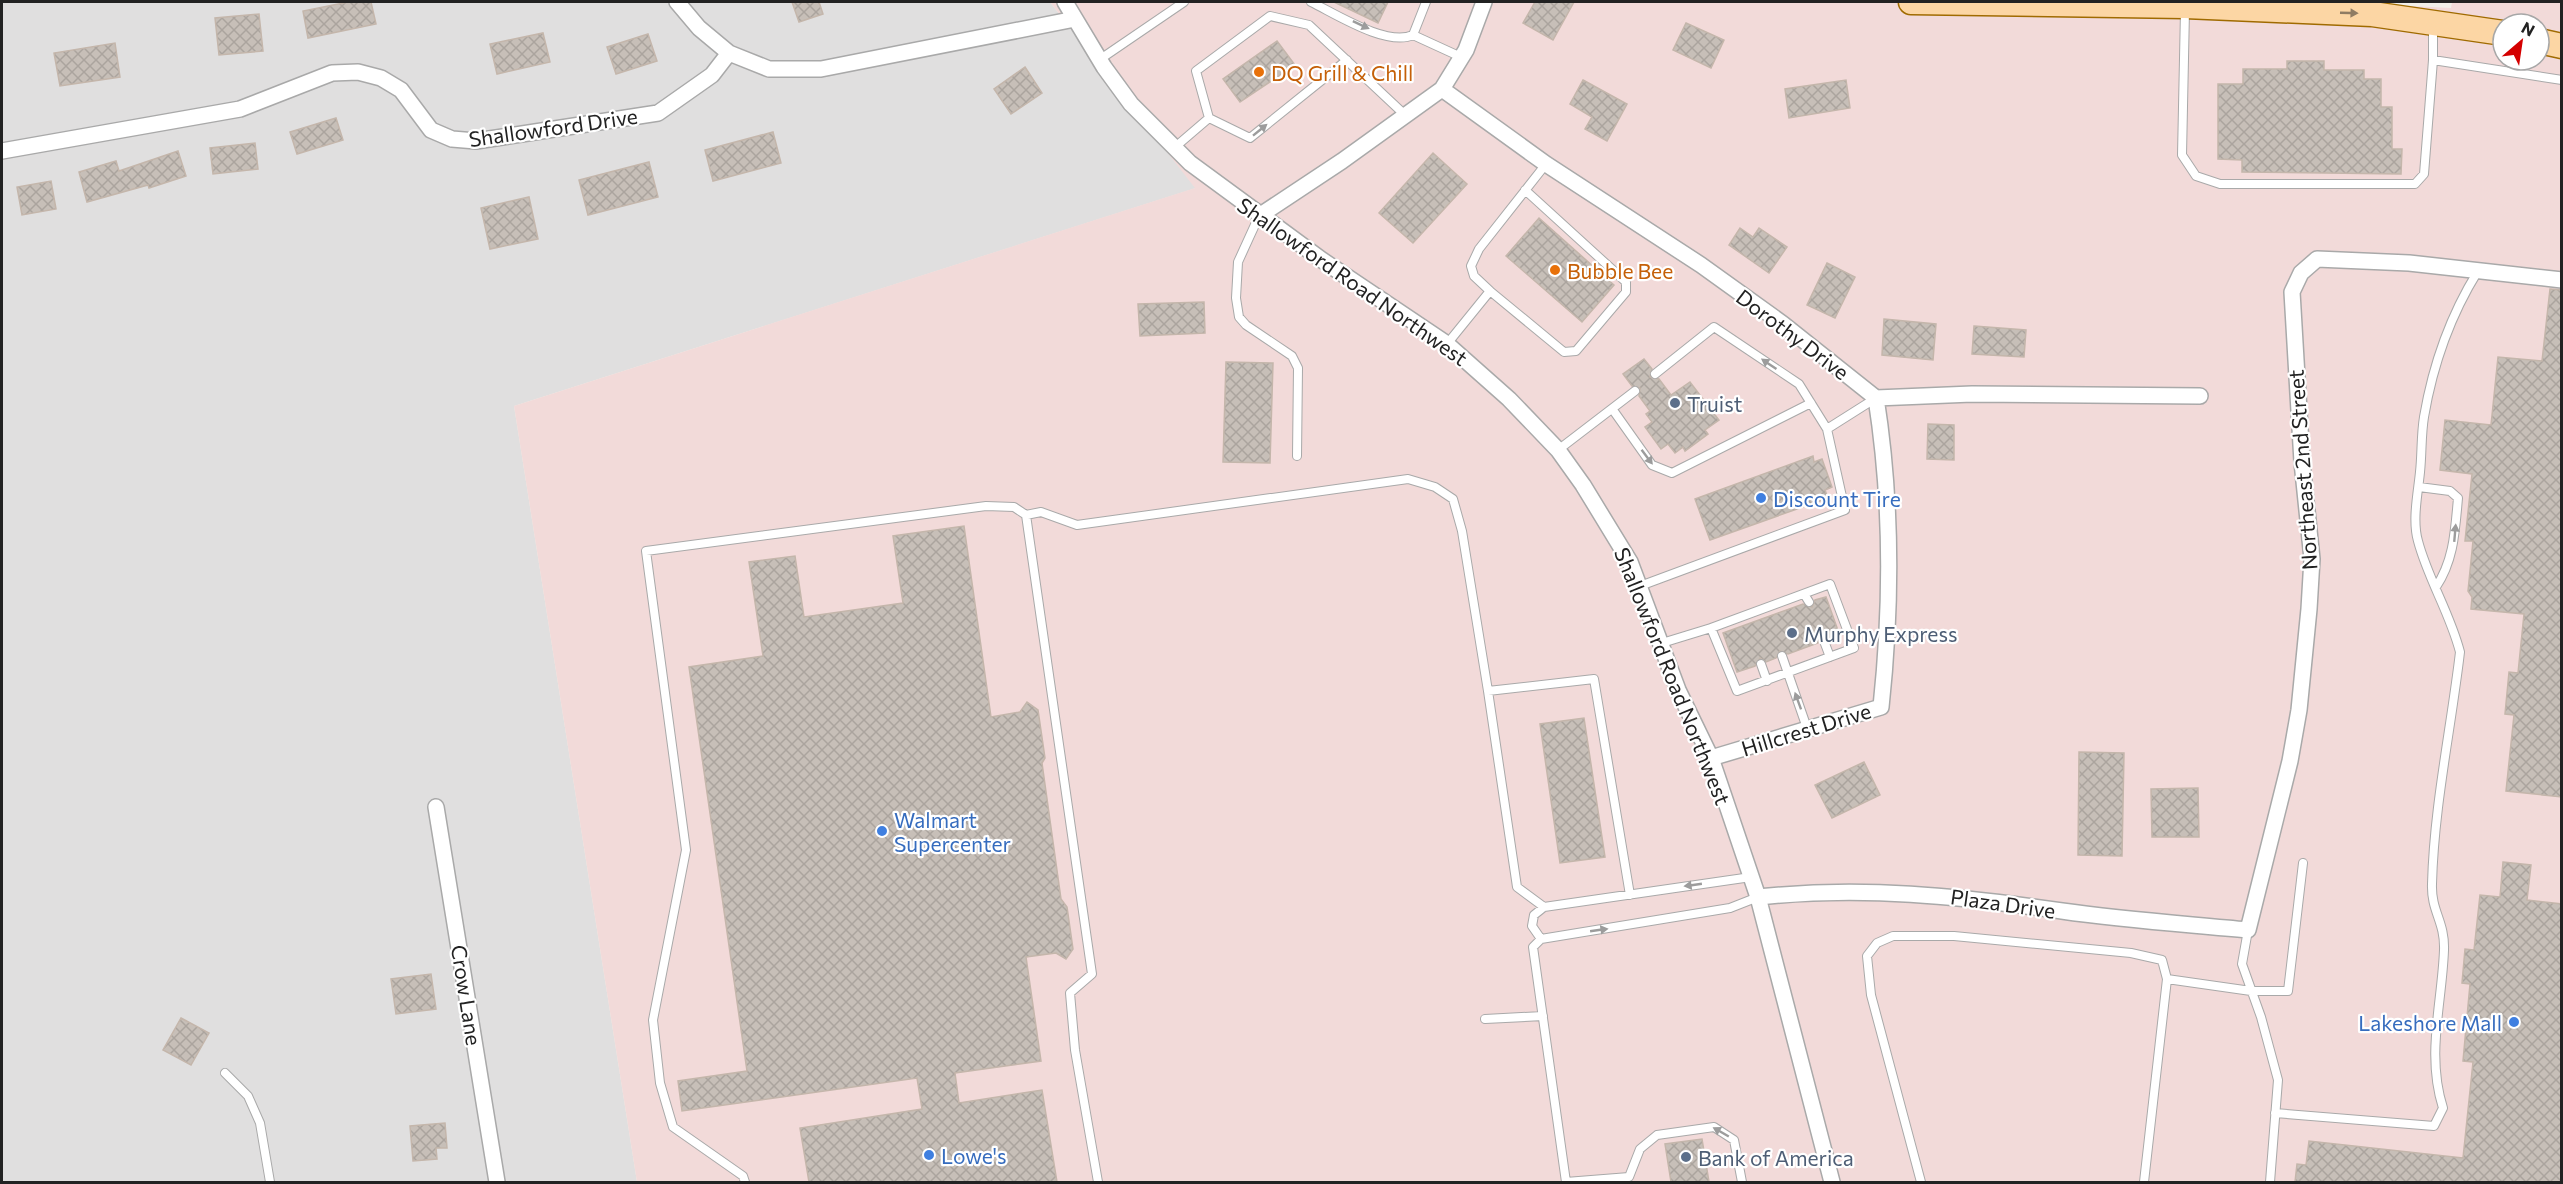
<svg xmlns="http://www.w3.org/2000/svg" width="2563" height="1184" font-family="Commissioner,sans-serif">
<style>
.residential{fill:#e0dfdf}
.commercial{fill:#f2dad9;fill-rule:evenodd}
.building{fill:url(#building-cross-hatch);stroke:#c4b6ab;stroke-width:1.5}
.lines{fill:none;stroke-linecap:round;stroke-linejoin:round}
.service-casing{stroke:#a9a9a9;stroke-width:10}
.minor-casing{stroke:#a9a9a9;stroke-width:18}
.primary-casing{stroke:#a06b00;stroke-width:27}
.service{stroke:#fff;stroke-width:8}
.minor{stroke:#fff;stroke-width:15}
.primary{stroke:#fcd6a4;stroke-width:24}
.oneway{fill:#8f7c63}
.oneway2{fill:#9c9c9c}
.food-dot{fill:#e8710a;stroke:#fff;stroke-width:2}
.service-dot{fill:#5c6f8a;stroke:#fff;stroke-width:2}
.shop-dot{fill:#3f7fe0;stroke:#fff;stroke-width:2}
.labels{text-anchor:middle;dominant-baseline:central;stroke-width:4.5;stroke-linejoin:round;paint-order:stroke}
.food-label{font-size:21px;fill:#c56008;stroke:#fff;text-anchor:start}
.street-label{font-size:21px;fill:#222;stroke:#fff}
.service-label{font-size:21px;fill:#4e5e75;stroke:#fff;text-anchor:start}
.shop-label{font-size:21px;fill:#366cbe;stroke:#fff;text-anchor:start}
</style>
<defs>
<pattern id="building-cross-hatch" width="8" height="8" patternUnits="userSpaceOnUse" patternTransform="scale(1.5)"><rect width="8" height="8" fill="#c7bfb8"/><path d="M0 0l8 8M0 8l8-8" fill="none" stroke="#aba49e"/></pattern>
</defs>
<rect width="100%" height="100%" fill="#f2efe9"/>
<path class="residential" d="M2,2H1050L1196,188L514,406L637,1182H2Z"/>
<path class="commercial" d="M1050,2H2324L2451,8L2452,2H2561V1182H637L514,406L1195,188ZM2503,24H2539V60H2503Z"/>
<path class="building" d="M348,2H371L376,24L308,38L303,11Z
M792,2H819L823,14L799,22Z
M1334,2H1388L1378,23Z
M1535,2H1574L1553,40L1523,23Z
M259,14L263,51L219,55L215,18Z
M1686,23L1724,40L1711,68L1673,50Z
M543,33L550,62L497,74L490,44Z
M648,34L657,61L616,74L607,47Z
M1277,41L1295,65L1240,102L1223,79Z
M115,43L120,77L60,86L54,53Z
M2287,61H2324V70H2364V79H2381V107H2392V149H2402L2401,174L2242,172V160L2218,159V84H2243V69H2287Z
M1025,67L1042,93L1011,114L994,89Z
M1583,80L1627,104L1607,141L1585,129L1592,117L1570,104Z
M1846,80L1850,108L1789,118L1785,89Z
M336,118L343,140L297,154L290,132Z
M773,132L781,163L713,181L705,150Z
M255,143L258,169L213,174L210,148Z
M178,151L186,176L149,188L148,185L87,202L79,172L116,161L119,171Z
M1433,153L1467,184L1413,243L1379,213Z
M649,162L658,197L588,215L579,180Z
M51,181L56,209L22,215L17,187Z
M529,197L538,239L490,249L481,208Z
M1539,218L1614,285L1582,322L1506,256Z
M1740,228L1753,237L1759,228L1787,247L1769,273L1729,245Z
M1827,263L1855,277L1835,318L1807,305Z
M2550,289L2562,290V797L2506,791L2514,715L2505,714L2509,672L2518,673L2524,614L2471,609L2472,597L2468,591L2473,541H2465L2472,474L2440,470L2445,420L2491,425L2498,357L2542,361Z
M1204,302L1205,333L1140,336L1138,304Z
M1884,319L1936,324L1933,360L1882,355Z
M1974,326L2026,330L2024,357L1972,354Z
M1644,359L1652,369L1650,377L1659,379L1671,395L1690,382L1719,420L1705,430L1708,434L1685,451L1683,447L1675,453L1668,444L1661,449L1645,427L1652,422L1646,414L1650,411L1639,396L1640,388L1632,386L1623,374Z
M1226,362L1273,363L1270,463L1223,462Z
M1928,424L1954,425V460L1927,459Z
M1813,456L1814,462L1822,459L1832,487L1825,490L1828,498L1710,540L1695,499Z
M964,526L991,717L1020,712L1027,702L1038,710L1045,758L1042,763L1061,899L1067,907L1073,949L1066,959L1056,953L1026,957L1041,1061L955,1073L959,1103L1042,1090L1057,1182H809L800,1128L922,1109L917,1078L682,1111L678,1081L747,1071L689,667L763,656L749,562L795,556L804,617L903,603L893,536Z
M1826,597L1840,636L1830,639L1822,635L1818,643L1788,654L1780,651L1776,658L1766,662L1760,658L1755,666L1737,672L1723,633L1803,604L1812,607L1815,600Z
M1584,718L1605,857L1560,863L1540,724Z
M2079,752L2124,753L2122,856L2078,855Z
M1864,762L1880,795L1832,818L1815,785Z
M2198,788L2199,837H2152L2151,789Z
M2503,862L2531,865L2527,900L2562,904V1182H2295L2297,1164L2306,1165L2309,1141L2463,1158L2473,1062L2463,1061L2470,984L2462,983L2465,949L2474,950L2480,895L2500,897Z
M431,974L436,1009L396,1014L391,979Z
M181,1018L209,1033L191,1065L163,1050Z
M445,1123L447,1148H436L437,1159L413,1161L410,1126Z
M1702,1139L1709,1182H1671L1665,1144Z"/>
<g class="lines">
<defs>
<path id="service" d="M1311,2C1336,14 1387,47 1413,35L1426,2
M2185,10L2182,155L2196,176L2220,184H2415L2424,174L2433,60
M2433,27V60L2562,80
M1413,35L1461,57
M1099,60L1184,2
M1209,118L1250,138L1347,60
M1174,148L1209,118L1196,71L1270,16L1309,25L1405,115
M1259,216L1238,262L1236,298L1239,317L1246,325L1292,356L1298,368L1297,456
M1490,291L1564,352L1576,351L1626,292V282L1525,190
M1447,344L1490,291L1474,276L1471,266L1479,249L1546,164
M1655,374L1714,327L1799,384L1827,429L1876,398
M1613,410L1652,465L1672,473L1811,403
M1558,450L1635,391
M2419,487L2450,491L2458,498C2455,531 2454,560 2436,587
M1640,586L1845,510L1827,429
M1804,594L1809,602
M1824,641L1830,657
M1662,643L1711,628L1737,691L1854,648L1830,584L1711,628
M1782,656L1807,728
M1761,664L1767,681
M1488,691L1517,887L1544,907
M2248,930L2242,964L2261,1017L2278,1080L2270,1182
M1541,939L1532,926L1534,915L1544,907L1751,877
M1485,1019L1543,1016
M225,1073L248,1096L260,1123L270,1182
M2275,1113L2434,1126L2443,1108C2426,1055 2442,1004 2444,950C2445,921 2431,912 2432,884C2434,806 2451,729 2460,652C2450,613 2428,579 2418,541C2412,520 2418,493 2420,472C2422,454 2421,435 2424,417C2433,364 2450,316 2478,271
M745,1182L743,1176L673,1127L660,1083L653,1020L686,850L646,551L986,506L1014,507L1026,515
M1098,1182L1075,1050L1070,993L1092,974L1026,515L1041,512L1077,525L1408,479L1435,487L1453,499L1462,531L1488,691L1594,679L1630,895
M1566,1182L1533,947L1541,939L1730,908L1758,897
M1566,1182L1629,1177L1640,1149L1657,1135L1714,1127L1734,1140L1742,1182
M1921,1182L1871,995L1867,956L1877,943L1893,936H1954L2131,953L2162,960L2167,979L2251,991H2288L2303,863
M2144,1182L2167,979"/>
<path id="minor" d="M677,2L699,28L729,53
M1065,2L1104,67L1131,104L1190,163L1322,260L1447,344L1509,399L1558,450L1583,485L1630,562L1678,690L1711,758L1758,897L1832,1182
M1442,89L1546,164L1701,265L1783,324L1876,398L1972,394L2200,396
M2,151L240,109L332,73L358,72L381,78L401,90L431,130L452,139L476,141L658,113L712,75L729,53L769,69H821L1075,19
M1259,216L1342,161L1442,89L1466,50L1484,2
M1711,758L1881,707C1892,604 1892,500 1876,398
M436,807L497,1182
M1758,897C1863,886 1959,896 2062,911C2124,920 2186,924 2248,930L2290,761L2299,710L2309,609L2312,559L2302,462L2292,292L2301,273L2317,259L2409,263L2562,280"/>
<path id="primary" d="M1911,2L2185,6L2372,14L2503,33
M2539,41L2562,46"/>
</defs>
<use href="#service" class="service-casing"/>
<use href="#minor" class="minor-casing"/>
<use href="#primary" class="primary-casing"/>
<use href="#service" class="service"/>
<use href="#minor" class="minor"/>
<use href="#primary" class="primary"/>
</g>
<defs><path id="oneway-solid" d="M-6-.8H1V-3.2L6.5 0L1 3.2V.8H-6Z" transform="scale(1.5)"/></defs>
<use class="oneway" href="#oneway-solid" transform="translate(2349 13) rotate(2)"/>
<g class="oneway2">
<use href="#oneway-solid" transform="translate(1361 25) rotate(25)"/>
<use href="#oneway-solid" transform="translate(1260 130) rotate(-39)"/>
<use href="#oneway-solid" transform="translate(1769 364) rotate(-146)"/>
<use href="#oneway-solid" transform="translate(1647 457) rotate(53)"/>
<use href="#oneway-solid" transform="translate(2455 533) rotate(-85)"/>
<use href="#oneway-solid" transform="translate(1798 701) rotate(-110)"/>
<use href="#oneway-solid" transform="translate(1693 885) rotate(172)"/>
<use href="#oneway-solid" transform="translate(1599 930) rotate(-8)"/>
<use href="#oneway-solid" transform="translate(1721 1132) rotate(-150)"/>
</g>
<g class="food-dot">
<circle cx="1259" cy="72" r="6"/>
<circle cx="1555" cy="270" r="6"/>
</g>
<g class="service-dot">
<circle cx="1675" cy="403" r="6"/>
<circle cx="1792" cy="633" r="6"/>
<circle cx="1686" cy="1157" r="6"/>
</g>
<g class="shop-dot">
<circle cx="1761" cy="498" r="6"/>
<circle cx="882" cy="831" r="6"/>
<circle cx="2514" cy="1022" r="6"/>
<circle cx="929" cy="1155" r="6"/>
</g>
<g class="labels">
<g class="food-label">
<text x="1271" y="72">DQ Grill &amp; Chill</text>
<text x="1567" y="270">Bubble Bee</text>
</g>
<g class="street-label">
<text transform="translate(553 127) rotate(-8)">Shallowford Drive</text>
<text transform="translate(1353 281) rotate(35)">Shallowford Road Northwest</text>
<text transform="translate(1793 334) rotate(37)">Dorothy Drive</text>
<text transform="translate(2302 470) rotate(-94)">Northeast 2nd Street</text>
<text transform="translate(1673 676) rotate(68)">Shallowford Road Northwest</text>
<text transform="translate(1806 729) rotate(-17)">Hillcrest Drive</text>
<text transform="translate(2003 903) rotate(8)">Plaza Drive</text>
<text transform="translate(467 995) rotate(81)">Crow Lane</text>
</g>
<g class="service-label">
<text x="1687" y="403">Truist</text>
<text x="1804" y="633">Murphy Express</text>
<text x="1698" y="1157">Bank of America</text>
</g>
<g class="shop-label">
<text x="1773" y="498">Discount Tire</text>
<text x="894" y="819">Walmart<tspan x="894" dy="24">Supercenter</tspan></text>
<text x="2502" y="1022" text-anchor="end">Lakeshore Mall</text>
<text x="941" y="1155">Lowe's</text>
</g>
</g>
<rect width="2563" height="1184" fill="none" stroke="#222222" stroke-width="6"/>
<g transform="translate(2521 42) rotate(29)"><circle r="28" fill="#ffffff" stroke="#a7a7a7" stroke-width="1.5"/>
<path d="M0-4.5L10 22L0 15L-10 22Z" fill="#d40000"/>
<text y="-9" font-size="16" font-weight="bold" text-anchor="middle" fill="#222222">N</text>
</g>
</svg>
